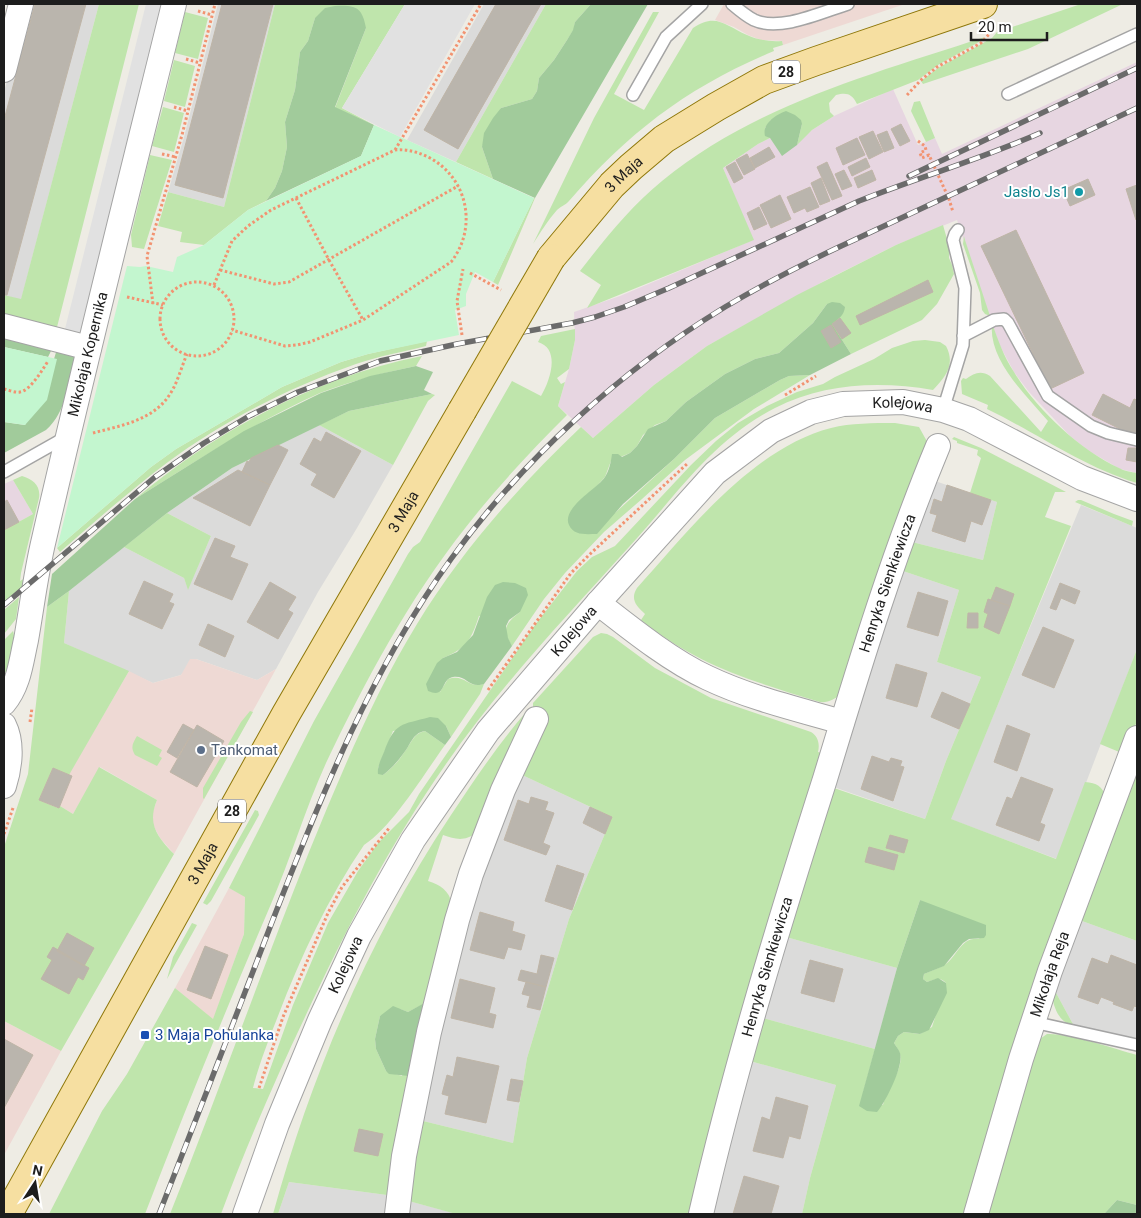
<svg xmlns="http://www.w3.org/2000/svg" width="1141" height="1218" font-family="Roboto,sans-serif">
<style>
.residential{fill:#dbdbda}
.commercial{fill:#eed9d4}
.industrial{fill:#e7d6e1}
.grass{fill:#bfe5ac;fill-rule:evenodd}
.forest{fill:#a1cb9b}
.park{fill:#c3f6cf}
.parking{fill:#e1e1e1}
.building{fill:#bab5ad;stroke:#bfb5a7}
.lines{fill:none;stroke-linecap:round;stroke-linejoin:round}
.lane-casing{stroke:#a4a4a4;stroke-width:14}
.street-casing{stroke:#a4a4a4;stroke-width:26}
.primary-casing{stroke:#8e7709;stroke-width:30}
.path{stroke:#f29371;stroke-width:3;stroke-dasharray:2.5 2.5;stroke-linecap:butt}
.lane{stroke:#fff;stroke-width:11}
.street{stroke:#fff;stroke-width:24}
.primary{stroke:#f6dfa1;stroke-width:28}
.rail-casing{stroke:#6b6b6b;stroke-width:5.5}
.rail{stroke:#fff;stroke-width:4;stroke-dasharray:11;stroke-linecap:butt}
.primary-bridge-casing{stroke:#8e7709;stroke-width:30;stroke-linecap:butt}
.primary-bridge{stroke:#f6dfa1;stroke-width:28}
.culture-dot{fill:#0f9aa8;stroke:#fff;stroke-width:2}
.service-dot{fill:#5c6f8a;stroke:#fff;stroke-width:2}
.transit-dot{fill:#1a4fb4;stroke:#fff;stroke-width:2}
.labels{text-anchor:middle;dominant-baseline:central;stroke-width:4;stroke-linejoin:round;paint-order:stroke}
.shield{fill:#fff;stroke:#616161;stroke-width:1}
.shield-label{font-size:14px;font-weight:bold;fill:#1d1d1d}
.street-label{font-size:15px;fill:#1d1d1d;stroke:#fff}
.culture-label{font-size:15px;fill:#0d838f;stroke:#fff;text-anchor:end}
.service-label{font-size:15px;fill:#4e5e75;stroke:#fff;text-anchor:start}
.transit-label{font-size:15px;fill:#164399;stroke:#fff;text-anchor:start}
</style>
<rect width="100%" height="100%" fill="#eeece4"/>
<path class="residential" d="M27,4H99L21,300L4,295V92Z
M218,4H275L224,207L168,192L184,137Z
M484,4H546L456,162L407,140Z
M319,425L393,465L357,528L318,592L276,669L257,680L196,659L181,675L153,683L64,643L69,591L124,547L184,578L188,589L211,536L167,513L232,468Z
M932,480L997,502L983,560L912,542Z
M1081,505L1137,528V649L1057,859L950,819Z
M903,571L959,590L937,662L981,677L946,761L925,819L831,786Z
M520,774L612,817L569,919L527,1058L513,1143L419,1120L474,892Z
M1082,921L1137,941V1038L1074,1026L1055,991Z
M786,937L897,968L875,1049L763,1018Z
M750,1061L836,1085L810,1178L802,1214H710Z
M289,1182L387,1195L385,1214H278Z
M405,1200L457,1214H403Z"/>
<path class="commercial" d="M724,4H905L783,45L782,41L761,40L748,35L734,27L715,20Z
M190,659H196L257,680L276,669L174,854L160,838L153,825L152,814L157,800L100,767L73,814L60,806L59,808L39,800L53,768L69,774L129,671L153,683L181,675Z
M229,888L245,896L244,934L213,1020L175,988Z
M4,1021L61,1051L4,1155Z"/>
<path class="industrial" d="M1137,62V473L1120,469L1089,451L1070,436L1029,392L1014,372L999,344L957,220L896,245L826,280L707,346L654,385L593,438L558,406L569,369L575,340L574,312L620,296L753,240L723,168L758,144L770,138L782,155L812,130L834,116L893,89L918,145L935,138L942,154Z
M13,480L33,514L4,530V484Z"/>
<path class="grass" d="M99,4H139L55,335L4,322V295L21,299Z
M275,4H405L342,108L374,125L335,108L366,28L315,18L308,41L300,52L295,90L285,122L287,147L282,171L275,188L266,201L248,210L204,245L180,242L182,232L158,226L168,192L224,207Z
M546,4H591L575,22L574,29L567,40L554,60L539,78L537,91L532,99L501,108L482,147L493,179L456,162Z
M1081,4H1123L1028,49L923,84L921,81L938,68L992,38L997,32Z
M185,12L208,18L198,59L175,53Z
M653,12H659L614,94L644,110L693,28C716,12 726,26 747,35C758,40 770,42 782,41L783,45L773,48L774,51C688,87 630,131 569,201C566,205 561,206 557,210C548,220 540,233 533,244L594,118Z
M985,37L979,42L938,65L918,80L857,104C852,94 847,92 836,95L829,103L830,112L834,116L812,130L797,145L802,124L771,120L765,128L770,138L758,144L723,168L754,240L587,308L601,285L580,271C605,239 630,207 662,181C755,105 872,74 985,37Z
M174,60L195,66L185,107L164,101Z
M920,101L935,138L926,142L911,111L914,102Z
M163,107L184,113L174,152L152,146Z
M150,155L172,160L144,249L132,247L131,235Z
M534,198H535L498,285L493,282Z
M943,225L949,246V258L952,265L954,274L937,304L922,320L851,354L832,324L827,304L813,323L779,353L755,359L725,374L686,402L666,421L655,425L643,435L637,446L630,453L611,461L605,477L594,489L615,513L674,459L715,418L780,380L789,376L810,375L754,409L685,460L642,499L604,532L565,573L544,599L512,646C501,629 506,623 520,612L479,616C471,640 467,648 443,658L440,692L448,679C465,673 468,689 484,684L480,694L451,737L446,726L393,731L378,768L383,775C391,769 398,762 403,754C411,745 412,734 425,731L445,745C424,774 393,826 364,845C328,898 301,956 278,1016C269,1039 259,1064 253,1088L263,1089L293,1005L328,923L358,871L379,842L409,812L419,794L535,625L577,571L592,557L615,546L691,465L716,441L738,423L767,406L797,392L823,384L835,377L874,359L892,348L913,341L925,340L940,342L946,346C956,365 945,377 933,390C880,381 824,383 775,408C711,441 676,496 629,547C566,617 500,686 446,764C390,844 346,929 305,1017C274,1082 246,1147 221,1214H170C218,1094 261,972 309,852C341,774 373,696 417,624C462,550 519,486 581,427L593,438L654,385L707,346L797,295L896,245Z
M964,236L965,240L990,316L985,314L982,310L980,293L963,244Z
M992,323C998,340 1004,357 1014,372C1036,409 1080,450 1119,468C1124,471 1131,472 1137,473V483C1083,467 1037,433 987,409L988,405L962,394L961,381L963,378L966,379C974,373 981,370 990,376L1041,432L1048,421C1025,394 988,360 992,323Z
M575,329V340L569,369L557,378L561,384L565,382L558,406L567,415C532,450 497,487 466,527C409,599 365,681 326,763C305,809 291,858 271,904C227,1007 185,1110 145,1214H49L102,1111L127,1074L175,988L213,1019L244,934L245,897L229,888L314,721L408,554L413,547L420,542L512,381L541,396C550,381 561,349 538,342L541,336Z
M427,341L426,346C403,352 379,356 356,364C290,387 225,420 168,462C131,490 95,521 60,552L57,548L151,467L176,449L282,387L341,362L368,354Z
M422,356L416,366C386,372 348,382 320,393C255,422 195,462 135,499C217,430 316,377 422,356Z
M432,394L435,395L428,401L393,465L319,425L349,411Z
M895,423L919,427L929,445L841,694C835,699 828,703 820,702C752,681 698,666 641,620L645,614C636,606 630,599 637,588C689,530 753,448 831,428C851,423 873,423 895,423Z
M954,437L981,448L1066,492H1055L1045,517L1071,526L951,819L1056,859L1085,782C1097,783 1102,786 1106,797L969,1214H802L810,1178L836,1085L750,1061L763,1018L875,1049L863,1093L883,1105C886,1091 904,1068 900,1054C899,1050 896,1046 894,1043L898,1036L904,1032L920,1034L932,1027L946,983C939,976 935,980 927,982L923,979L924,974C930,971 937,969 943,966C958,957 960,936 980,939L920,900L897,968L786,937L831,787L925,819L946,761L981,677L937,662L959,590L903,571L912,542L983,560L997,502L970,493L981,458L977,455L978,450L957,443V441L952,439Z
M22,476C33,479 41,486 39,498L21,573L20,581L25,578V584L4,602V530L33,514L13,480Z
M1078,500H1081L1114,514L1133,521L1132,526L1075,502Z
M167,513L211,536L188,590L184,578L124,547Z
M69,591L64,643L129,671L69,775L53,768L39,800L58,808L60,806L73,814L99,767L157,800C147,824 157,837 174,854L61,1051L4,1021V847L28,774L47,607Z
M19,597L16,619L4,634V610Z
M13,631C17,643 11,664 4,675V640Z
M601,633L607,634L613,637L655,668L711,698L811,732C818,736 820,744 818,752L825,754L692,1214H456L405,1200L419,1120L513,1143L527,1058L569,919L612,817L520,774L544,719L533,707V703L593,637Z
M1137,649V721L1124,754L1100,744Z
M250,711L253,712L204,799L203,798V788L241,722Z
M527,711L532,717L476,833C464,842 455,839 443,835L428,881C440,885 449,890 452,904L389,1214H385L387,1195L289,1182L278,1214H273C312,1072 370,937 451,815C475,779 499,743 527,711ZM425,1003L402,1076L386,1071L376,1049L375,1039L380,1016L400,1009L408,1012Z
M137,736L162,750L159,756L162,758L157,766L135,755C130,747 133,743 137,736Z
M1137,761V941L1082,921L1055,991L1074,1026C1059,1022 1055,1010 1052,997L1096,883L1090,880Z
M255,810L258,811L259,815L211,901L207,905L203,903Z
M192,923L197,925L167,979L173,957Z
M1047,1034C1069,1033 1115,1049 1137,1055V1205L1117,1200L1104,1214H982L1037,1041Z"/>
<path class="forest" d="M591,4H648L535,198L493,179L482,147L484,133L493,118L501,108L532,99L537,91L539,78L554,60L567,40L573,30L575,22Z
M335,6C356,5 362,7 366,28L335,107L374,125L361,156L266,201L275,188L282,171L287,147L285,122L295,90L300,52L308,41L315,18L325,8Z
M786,111L795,115L801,120L802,124L797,145L782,156L770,138L765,136C762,124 775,115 786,111Z
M832,302L840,303L845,307C844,316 838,319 832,324L851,354L810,375L789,376L780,380L715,418L674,459L623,504L597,534C586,534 574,536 569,525C561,508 597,489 605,477C609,471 611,462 612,454H618L622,457L630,453L637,446L648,429L666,421L686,402L725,374L755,359L779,353L813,323L827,304Z
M4,334L53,347L48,357L4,347Z
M57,349L76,354C69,379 67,412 46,430L4,453V422L25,425L56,359H54Z
M416,366L433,372L424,390L432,394L349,411L232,468L167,513L69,591L47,607L52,574L135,499L244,431L321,393L370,376Z
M503,582L515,583L526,588L528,595L520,612L509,620L506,626L508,638L512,646L484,684C469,689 467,675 453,677C440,679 447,699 428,691L426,684L437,663L443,658L457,652L473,635L487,597L495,585Z
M430,717L438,718L446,726L451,737L445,745L425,731C412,733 411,745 403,754C398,761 391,769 383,775L378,774C377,767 381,759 384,752C395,722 401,725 430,717Z
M920,900L986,925V935L984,938L969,939L963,943L944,966L924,974L923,979L927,982L938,978L946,983L947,993L929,1030L920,1034L904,1032L898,1036L894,1043C896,1046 899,1050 900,1053C904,1066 885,1103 877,1112L867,1111L859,1106L897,968Z
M426,1002L409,1076L389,1074L386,1071L376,1049L375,1039L380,1016L393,1006L408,1012Z
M1117,1200L1137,1205V1214H1104Z"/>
<path class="park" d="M374,125L534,198L493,282L475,272L466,294V306L455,310L459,335L368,354L341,362L282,387L176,449L151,467L57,548L127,266L140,267L146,266L173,272L177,257L204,245L248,210L361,156Z
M4,347L57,359L47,400L25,425L4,422Z"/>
<path class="parking" d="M146,4H164L79,336L77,332L65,329Z
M405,4H475L400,137L342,108Z"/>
<path class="building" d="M35,4H86L7,295H4V120Z
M222,4H273L223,198L175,185Z
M496,4H541L458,149L424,130Z
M901,124L910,141L900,146L891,129Z
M873,131L883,152L869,159L859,137Z
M887,131L894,148L884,152L877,135Z
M857,138L865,155L843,165L836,148Z
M769,147L775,157L755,168L750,158Z
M747,154L755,169L744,175L736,160Z
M866,158L870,167L852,176L848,167Z
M735,162L743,178L734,183L726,167Z
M827,162L842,196L832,200L817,167Z
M844,170L852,186L842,190L835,174Z
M872,170L876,180L858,188L854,178Z
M821,178L830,201L820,205L811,183Z
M1088,179L1095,195L1070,206L1063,190Z
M1137,185V219L1136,220L1126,189Z
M810,187L819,207L807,212L805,208L794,213L787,197Z
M780,195L791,219L771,228L760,205Z
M759,207L767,224L754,230L747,213Z
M1016,230L1084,373L1050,389L981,246Z
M928,280L933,292L860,325L856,316Z
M840,318L851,333L842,339L832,324Z
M831,325L841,342L831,348L821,331Z
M1103,394L1130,408L1134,399L1137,400V434L1136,437L1092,415Z
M326,432L361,451L334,498L311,485L317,474L300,464L314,438L321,442Z
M278,445L288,450L270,485L242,472L247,461L249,462L251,458Z
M1128,448H1137V467V462L1126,460Z
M238,470L270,485L250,526L193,498Z
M947,485L991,500L982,525L971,521L965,542L932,531L937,515L930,513L934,499L942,502Z
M7,500L19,522L4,530V502Z
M215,538L235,546L230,557L248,564L232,600L194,584Z
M144,581L173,594L169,602L174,604L162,629L129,614Z
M270,582L296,597L288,610L293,613L278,639L247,622Z
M1060,583L1080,591L1075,604L1061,598L1056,610L1050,608Z
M996,587L1014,594L1010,606L991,600Z
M918,592L948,601L938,636L907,627Z
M988,599L1010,606L999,634L984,627L988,614L984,612Z
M968,613H978V628H967Z
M208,624L234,636L225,657L199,645Z
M1043,627L1074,640L1054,688L1022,675Z
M896,664L927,673L917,707L886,698Z
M942,692L970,704L959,729L931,717Z
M183,724L194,730L177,758L167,752Z
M197,725L224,741L197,787L170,772Z
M1007,725L1030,734L1017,771L994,762Z
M872,756L889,762L891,758L902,761L900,766L904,767L893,801L861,789Z
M53,768L72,776L59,808L39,800Z
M1021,777L1053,789L1040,823L1045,825L1039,841L996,825L1007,797L1012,799Z
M531,797L548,802L545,810L554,813L543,843L550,846L546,855L504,840L518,800L529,804Z
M590,807L612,817L605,834L583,823Z
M890,835L908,840L904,853L886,848Z
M869,847L898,855L894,870L865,862Z
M557,865L584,874L572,910L545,901Z
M480,912L514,922L512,931L525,935L521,950L508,947L504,959L470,950Z
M67,933L94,948L84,966L57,951Z
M205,946L228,955L211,999L187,990Z
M53,947L89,968L83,980L78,977L69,994L41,979L52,960L47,957Z
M541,955L554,958L546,987L518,980L521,970L537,974Z
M1111,955L1137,965V1007L1134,1006L1132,1011L1113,1004L1114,1002L1101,997L1098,1004L1078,997L1092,958L1108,964Z
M810,960L843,969L834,1002L801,993Z
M460,979L495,988L489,1013L496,1015L493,1028L451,1018Z
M526,982L546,987L540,1010L527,1007L530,996L522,994Z
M4,1039L33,1055L4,1108Z
M457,1057L499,1066L486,1123L445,1114L449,1096L442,1094L447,1075L453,1077Z
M511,1079L523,1081L519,1102L507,1100Z
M776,1097L808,1106L800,1139L789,1136L783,1158L753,1151L762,1117L770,1120Z
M359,1129L383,1134L378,1156L354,1151Z
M744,1176L779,1186L771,1214H733Z"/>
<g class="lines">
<defs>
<path id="lane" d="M732,4C739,10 746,16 754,20C780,32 822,12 848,4
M1008,94L1137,34
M633,95L666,37L702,4
M963,336L994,320L1004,319L1008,323L1048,396L1091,426L1108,433L1137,440
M943,410L963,345L965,288L953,240L955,234L958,230
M4,472L66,437
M1033,1022L1137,1045"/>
<g id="street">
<path d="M4,70L21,4"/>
<path d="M4,326L89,348"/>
<path d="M598,603C630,628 671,661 708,678C750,698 797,709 842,722"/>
<path id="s1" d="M4,703C19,685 21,662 26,640C32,606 36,572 44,539C85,360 130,182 174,4"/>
<path d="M4,725C13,743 10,767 4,786"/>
<path id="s2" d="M245,1214L277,1124L320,1020L359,936L413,840L488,731L598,603L715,473L771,431L811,412L843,404L903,402L943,410L969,419L1082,478L1137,499"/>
<path d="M397,1214L404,1156L429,1032L457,920L471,874L503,790L536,719"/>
<path id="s3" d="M701,1214C735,1067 779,923 825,779C859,667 893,554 938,446"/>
<path id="s4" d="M976,1214L1021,1059L1050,971L1137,738"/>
</g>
<g id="primary">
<path id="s5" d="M551,258L612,185L631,167L664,139L716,107L764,80L816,61L983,4"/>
<path id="s6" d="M8,1214L286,714L462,411"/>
</g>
</defs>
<use href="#lane" class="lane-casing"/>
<use href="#street" class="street-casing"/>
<use href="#primary" class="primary-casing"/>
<path class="path" d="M198,11L212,15
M186,59L200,63
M907,95L921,80L937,67L981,43L992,31
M174,107L188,111
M918,141L925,146L926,150L920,153L922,158L929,155L949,199L953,212
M395,150L481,4
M162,154L176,157
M296,198L329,260L363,320
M220,270L274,284L289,282L458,186
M470,273L501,290
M160 319a37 37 0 1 1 74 0a37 37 0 1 1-74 0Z
M214,285L232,241L248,226L271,210L395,150C407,149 418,152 428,157C468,177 478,228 451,262L363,320L310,342L297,345L285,346L232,330
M127,297L163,305
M153,304L147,256L182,135L215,4
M462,335L457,301L463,269
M4,389C9,390 15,393 20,392C30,391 43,369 48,361
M785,395L816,376
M93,433C119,426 151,421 168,397C177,385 181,368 187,354
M488,690L571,573L589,555L688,463
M30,722L32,708
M4,834L13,808
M259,1088L283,1017L328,913L342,887L390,827"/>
<use href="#lane" class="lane"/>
<use href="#street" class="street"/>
<use href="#primary" class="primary"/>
<defs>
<path id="rail" d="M909,176L1137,68
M4,605L155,477L204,443L249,416L298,392L380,361L457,344L572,323L595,317L624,307L669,288L859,201C919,177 981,159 1040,133
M159,1214C197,1117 235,1019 272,922C321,796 371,670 451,559C523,459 620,371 725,307C762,285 801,265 839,247L1137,108"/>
</defs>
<use href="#rail" class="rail-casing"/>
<use href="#rail" class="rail"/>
<defs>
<path id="primary-bridge" d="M462,411L551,258"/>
</defs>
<use href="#primary-bridge" class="primary-bridge-casing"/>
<use href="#primary-bridge" class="primary-bridge"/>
</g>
<circle class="culture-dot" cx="1079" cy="192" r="5"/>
<circle class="service-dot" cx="201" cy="750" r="5"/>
<rect class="transit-dot" x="140" y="1030" width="10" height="10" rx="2.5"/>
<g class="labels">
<g class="shield">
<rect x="772" y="60.5" width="28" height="23" rx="4"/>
<rect x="218" y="799.5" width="28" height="23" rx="4"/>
</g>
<g class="shield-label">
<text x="786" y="72">28</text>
<text x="232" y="811">28</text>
</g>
<g class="street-label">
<text stroke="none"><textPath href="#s5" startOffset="111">3 Maja</textPath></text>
<text stroke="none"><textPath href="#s1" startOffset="360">Mikołaja Kopernika</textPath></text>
<text stroke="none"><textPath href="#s2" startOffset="1094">Kolejowa</textPath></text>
<text stroke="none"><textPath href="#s6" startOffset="806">3 Maja</textPath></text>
<text stroke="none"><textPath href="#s3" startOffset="658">Henryka Sienkiewicza</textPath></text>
<text stroke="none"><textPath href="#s2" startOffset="675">Kolejowa</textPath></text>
<text stroke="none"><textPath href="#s6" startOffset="401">3 Maja</textPath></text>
<text stroke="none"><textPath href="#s2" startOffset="269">Kolejowa</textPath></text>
<text stroke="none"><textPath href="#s3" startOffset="256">Henryka Sienkiewicza</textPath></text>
<text stroke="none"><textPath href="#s4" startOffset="251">Mikołaja Reja</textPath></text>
</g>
<g class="culture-label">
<text x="1069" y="192">Jasło Js1</text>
</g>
<g class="service-label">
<text x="211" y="750">Tankomat</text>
</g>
<g class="transit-label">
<text x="155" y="1035">3 Maja Pohulanka</text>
</g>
</g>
<rect width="1141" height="1218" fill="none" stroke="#1d1d1d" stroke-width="10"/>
<g transform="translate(35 1183) rotate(12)" stroke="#ffffff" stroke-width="4" paint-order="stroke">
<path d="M0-4L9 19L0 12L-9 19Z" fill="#1d1d1d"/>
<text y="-8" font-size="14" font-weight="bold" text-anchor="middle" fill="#1d1d1d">N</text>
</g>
<path d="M971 32v8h76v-8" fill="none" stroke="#1d1d1d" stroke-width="2.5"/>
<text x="978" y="32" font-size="15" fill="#1d1d1d" stroke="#ffffff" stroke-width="4" paint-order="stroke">20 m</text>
</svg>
